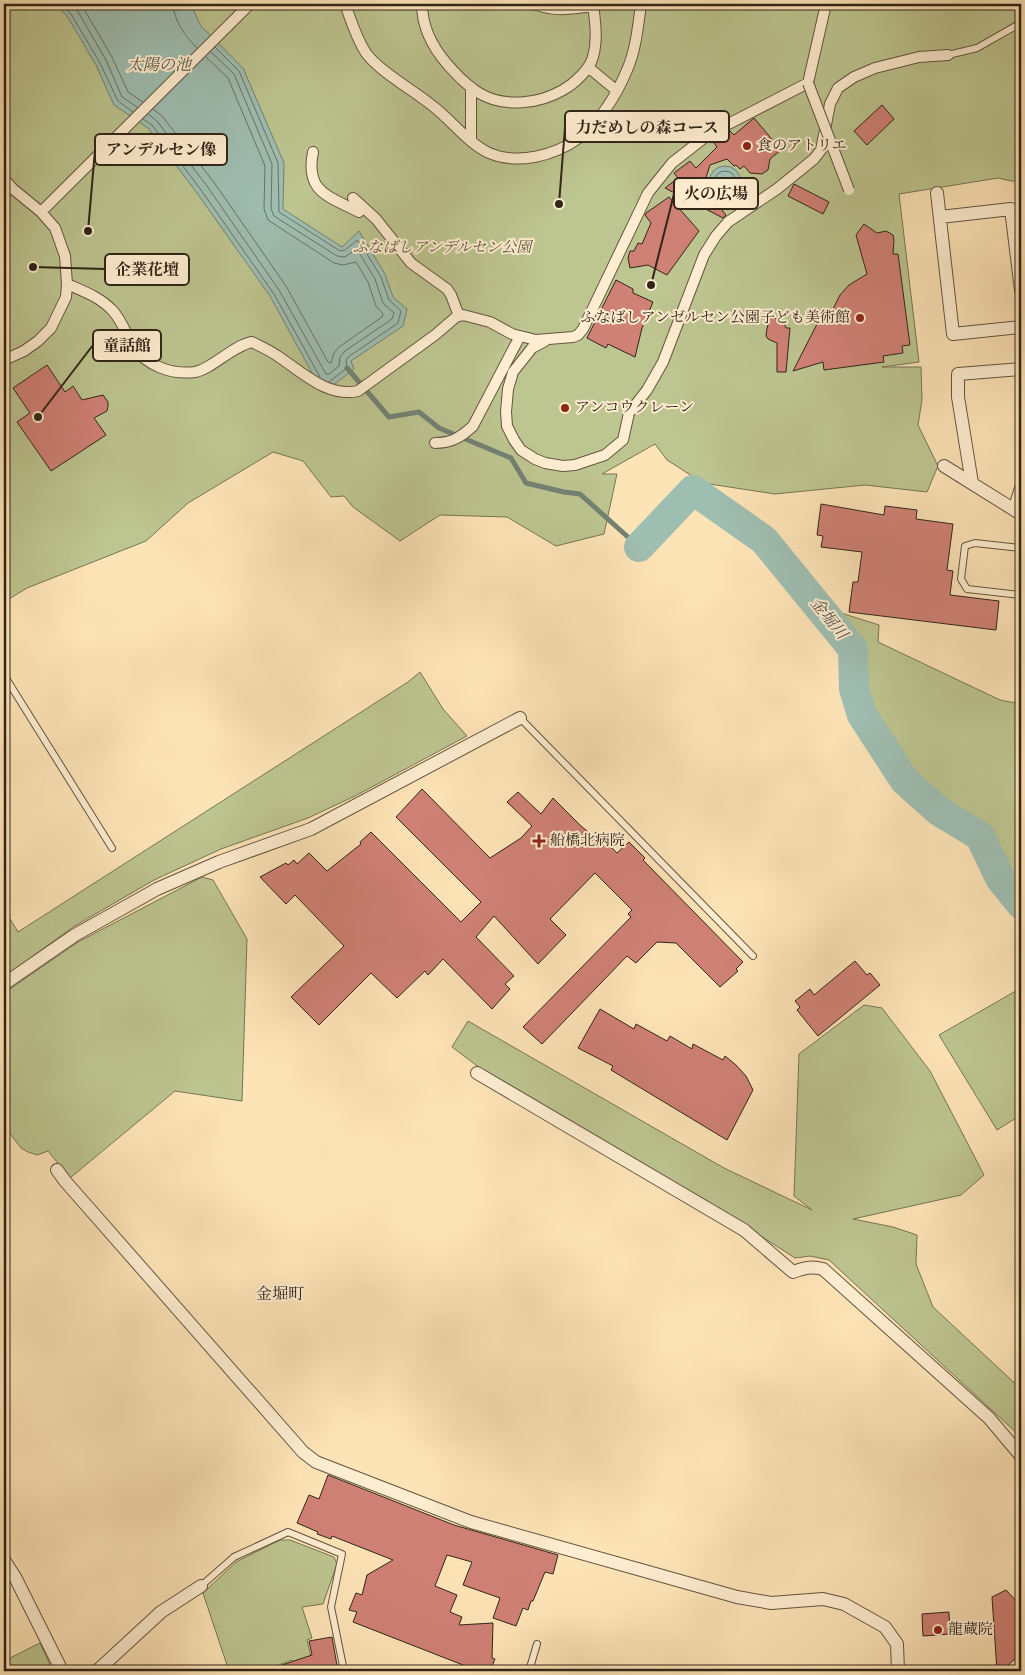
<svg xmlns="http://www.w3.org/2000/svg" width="1025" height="1675" font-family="'Old Standard TT','Noto Serif JP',serif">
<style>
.green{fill:#bdc590;stroke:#767554}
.water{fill:#9fbeb2;stroke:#738174}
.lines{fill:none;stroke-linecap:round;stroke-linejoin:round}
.shore{stroke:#687265;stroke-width:1}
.stream{stroke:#738174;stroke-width:5}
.river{stroke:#9fbeb2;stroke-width:30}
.building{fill:#d08176;stroke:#302518}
.service-casing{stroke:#635540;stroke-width:8}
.pedestrian-casing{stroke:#635540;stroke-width:12}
.minor-casing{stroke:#635540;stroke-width:14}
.service{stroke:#feedd0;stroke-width:6}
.pedestrian{stroke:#feedd0;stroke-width:10}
.minor{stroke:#feedd0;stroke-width:12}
.pedestrian-bridge-casing{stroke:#635540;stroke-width:12;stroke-linecap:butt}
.pedestrian-bridge{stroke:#feedd0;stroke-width:10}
.poi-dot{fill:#8f2418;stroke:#feedd0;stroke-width:2}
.labels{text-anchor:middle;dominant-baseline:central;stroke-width:4;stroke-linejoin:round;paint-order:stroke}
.poi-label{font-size:15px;fill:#302518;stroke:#feedd0;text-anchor:start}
.park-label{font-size:15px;font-style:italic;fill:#5a553c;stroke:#feedd0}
.water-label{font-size:16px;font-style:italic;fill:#515346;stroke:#feedd0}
.neighbourhood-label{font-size:16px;fill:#302518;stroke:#feedd0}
.leader{fill:none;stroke:#302518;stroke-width:2}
.callout-dot{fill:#302518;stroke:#feedd0;stroke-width:2}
.callout{fill:#feedd0;stroke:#302518;stroke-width:2}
.callout-label{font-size:16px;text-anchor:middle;font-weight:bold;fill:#302518}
</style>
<rect width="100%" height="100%" fill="#fde4b7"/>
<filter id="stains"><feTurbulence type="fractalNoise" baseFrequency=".004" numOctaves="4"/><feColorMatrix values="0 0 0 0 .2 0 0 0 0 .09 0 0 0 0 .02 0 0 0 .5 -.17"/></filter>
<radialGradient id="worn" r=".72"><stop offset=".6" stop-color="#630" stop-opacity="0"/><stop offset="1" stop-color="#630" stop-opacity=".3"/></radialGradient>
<path class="green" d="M4,4H1021V181H1011L998,178L899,194L919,362L882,367H921L922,400L918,425L938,466L927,492L865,485L775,494L703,483L667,460L655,444L602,474H617L604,534L556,546L507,517L440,515L400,541L353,507L344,496L331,497L303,461L273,452L188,503L146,541L27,588L4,602Z
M841,613L879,625L878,642L1000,700L1021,704V896L1015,888L981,828L942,808L910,776L866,712L856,642L835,619Z
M420,672L443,709L467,736L355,796L308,818L221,849L154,880L73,927L4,977V909L18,932L408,682Z
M202,877L213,880L247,939L242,1101L175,1091L70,1178L48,1151L37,1155L28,1152L21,1148L4,1126V993L78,942Z
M1021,988V1115L997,1130L939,1035Z
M864,1005L882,1008L930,1071L984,1175L961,1195L853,1219L893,1227L917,1235L916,1264L933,1307L1021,1389V1437L829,1260L810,1256L795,1258L705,1200L480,1068L452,1047L468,1021L724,1168L812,1210L794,1196L799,1054Z
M280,1540H290L334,1557L337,1564L323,1604L302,1607L312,1638L307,1640L314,1670L297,1671L292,1660L276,1666L277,1671H229L203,1593L236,1562Z
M40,1643L53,1671H4V1661Z"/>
<path class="water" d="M54,4H191L200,25L243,68L284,163L283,209L342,247L359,231L385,274L393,297L407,309L403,326L351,361L354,369L323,393L270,296L197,193L148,128L114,105L96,65L67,16Z
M709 182a16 16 0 1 1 32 0a16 16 0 1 1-32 0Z"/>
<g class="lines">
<path class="shore" d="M61,4L71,14L100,63L118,101L133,112
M70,4L77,10L106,60L122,97L137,107
M81,4L112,57L128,92L143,102
M173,4C174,21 185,36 197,48
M215,47L239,71L278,163L279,212L340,251L345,250L356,241H359L381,277L389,300L401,311L398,323L348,357L346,361L347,368L329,382
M153,109L162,116L213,181L286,286L328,362L331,363L334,353L339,347L382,317L383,314L376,306L368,282L356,262L343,265L334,263L268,220L264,209L265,166L228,78L206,57
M148,114L157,121L207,186L279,290L326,374H329L339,366L340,357L345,351L392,319L394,313L383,303L375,279L358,251L355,250L345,257L337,256L274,216L271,209L272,164L234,74L211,52
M143,119L152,125L201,190L274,294L320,377
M714 182a11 11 0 1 1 22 0a11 11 0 1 1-22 0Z"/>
<path class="stream" d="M347,368L389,417L419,412L439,428L511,458L526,483L564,492L580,494L639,547"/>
<path class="river" d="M639,547L693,490L764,540L853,649L854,689L862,715L905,781L940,812L980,836L1000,878L1021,904"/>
</g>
<path class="building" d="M882,105L894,119L867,145L854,131Z
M754,118L781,150L770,159L768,170L762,174L750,173L744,166L740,169L736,165L734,166L727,159L710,165L703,187L726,215L723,218L665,188L678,178L674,173L690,161L696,168L717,147L714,143L725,133L730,131L734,135Z
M794,184L829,202L823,214L788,196Z
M669,197L699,231L667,275L648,265L630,268L628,258L630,251H634L638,243L642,244L651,223L645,215L646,213Z
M864,224L877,233L886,231L893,235L894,240L893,254H898L910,345L902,346L903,353L883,356L884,362L824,370L823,362L793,371L817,324L822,319L829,317L840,295L849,285L867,274L856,235Z
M616,280L633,289V293L653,302L642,328L635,357L608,344L606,348L587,338Z
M771,316L784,323L786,328H790L786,372H777V343L768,339L766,336L767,328Z
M47,365L65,392L73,386L82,400L103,395L108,402V406L107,411L94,418L106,435L51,471L17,422L30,413L13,388Z
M821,504L884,515L885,506L917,510L916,519L953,524L947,570L953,571L950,595L999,601L996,630L849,612L853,582H858L862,552L821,547L823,536L817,535Z
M422,789L490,858L521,838L532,826L507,802L518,792L541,814L553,798L581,826L593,836L596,832L617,853L629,842L645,858L643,860L743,962L736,969L738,971L720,987L676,943L657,942L636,963L627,956L542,1044L523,1027L631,917L628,914L632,910L595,873L550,919L566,935L538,964L494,916L476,937L514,976L505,984L510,989L492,1009L443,959L428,975L425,971L397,998L371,973L319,1025L291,997L344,946L295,895L286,904L260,877L286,863L288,865L294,860L297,864L309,853L327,871L361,844L360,842L371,832L461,922L481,902L396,817Z
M855,961L867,975L870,973L880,985L818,1036L797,1010L800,1007L795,1001L810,989L814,995Z
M600,1009L634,1029L636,1024L667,1041L670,1036L692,1049L693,1044L723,1060L725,1056L736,1065L746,1076L753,1090L727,1140L611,1070L613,1066L578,1048Z
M328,1475L454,1525L558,1555L553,1574L545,1572L533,1601H531L528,1610L523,1608L516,1626L493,1618L500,1598L463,1585L472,1562L447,1555L435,1586L457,1595L450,1612L462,1617L459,1625L493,1623L492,1658L495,1659L490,1671H461L463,1665L353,1622L357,1612L349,1610L356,1593L362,1595L367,1575L393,1560L332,1536L331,1539L317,1534L318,1532L297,1523L309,1495L319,1499Z
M1006,1590L1021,1606V1654L1001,1671H997L992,1597Z
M949,1612L950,1634L923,1636L922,1614Z
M332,1637L338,1671H270V1669L312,1655L309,1641Z"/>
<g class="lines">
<defs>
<path id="service" d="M948,55L977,48L1021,23
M1021,548L975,543L965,546L961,579L967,589L1021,595
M4,675L112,848
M520,718L753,956
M201,1586L234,1557L288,1532L342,1554L331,1607L344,1671
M529,1671L537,1644"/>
<path id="pedestrian" d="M345,4C351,20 356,38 366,53C380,72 415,91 434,107C452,121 468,143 489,153C518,165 554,156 579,138C600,122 617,94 627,70C636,50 638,26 641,4
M422,4C422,27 433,48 448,65C458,76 467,86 479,93C504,108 539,104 563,90C575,83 589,70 593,57C598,39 595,21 593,4
M534,4C554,12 573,9 593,6
M588,67L617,91
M471,87V140
M313,152C305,192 328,196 359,212
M4,179L13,189L41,212L55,228L65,256L67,284L66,297L51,328L38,341L24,351L4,360
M353,198L376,219L411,263L447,289L451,295L459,316
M41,212L250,4
M67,284C83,291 100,297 113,311C122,321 127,336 134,347C147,366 172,375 195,372C212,369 232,346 252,342C260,346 269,350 276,355C301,371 327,398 358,391L435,335L456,317L463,315L490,322L512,334L536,340L573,337L578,335L583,329L648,193L672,163L709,134L808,83L826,4
M545,341L532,348L513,372L508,389L506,412L507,426L514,440L521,450L535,459L545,463L563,466L575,465L605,455L623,440L629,413L647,390L663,362L704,255L716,236L728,222L777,189L814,159L821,150L830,104L838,88L854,77L875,68L919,57L948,55
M435,443C452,443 461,437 473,426L520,336"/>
<path id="minor" d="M937,193L953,334L1021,327
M940,217L1011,209L1021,290
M944,466L1021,514
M972,483L958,397V374L1021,369
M1014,510L1021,488
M4,984L75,935L157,889L219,862L311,829L520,718
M477,1073L744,1230L793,1272C804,1268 811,1266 823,1269L989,1418L1021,1456
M57,1170L65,1181L303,1452L316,1462L471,1522L737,1597L771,1603L823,1599L844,1604L885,1627L897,1644L898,1671
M4,1560L15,1577L62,1671
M97,1671L161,1612L201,1586"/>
</defs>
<use href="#service" class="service-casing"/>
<use href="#pedestrian" class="pedestrian-casing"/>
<use href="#minor" class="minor-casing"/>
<use href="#service" class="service"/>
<use href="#pedestrian" class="pedestrian"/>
<use href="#minor" class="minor"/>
<defs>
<path id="pedestrian-bridge" d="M808,83L849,190"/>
</defs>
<use href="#pedestrian-bridge" class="pedestrian-bridge-casing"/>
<use href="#pedestrian-bridge" class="pedestrian-bridge"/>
</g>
<g class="poi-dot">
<circle cx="747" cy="146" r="5"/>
<circle cx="860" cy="318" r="5"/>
<circle cx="565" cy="408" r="5"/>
<path d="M536.5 833.5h5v5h5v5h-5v5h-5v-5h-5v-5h5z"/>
<circle cx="938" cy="1630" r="5"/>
</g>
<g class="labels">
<g class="poi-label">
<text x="757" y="146">食のアトリエ</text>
<text x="850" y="318" text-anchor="end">ふなばしアンゼルセン公園子ども美術館</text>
<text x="575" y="408">アンコウクレーン</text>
<text x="550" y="841">船橋北病院</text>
<text x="948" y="1630">龍蔵院</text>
</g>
<g class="park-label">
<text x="442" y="248">ふなばしアンデルセン公園</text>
</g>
<g class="water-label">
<text x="159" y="66">太陽の池</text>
<text transform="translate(828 619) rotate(51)">金堀川</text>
</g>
<g class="neighbourhood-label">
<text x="280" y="1295">金堀町</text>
</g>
</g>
<path class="leader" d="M559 204L565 127M88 231L95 150M651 285L674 194M33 267L105 269M38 417L93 345"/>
<g class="callout-dot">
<circle cx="559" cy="204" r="5"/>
<circle cx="88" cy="231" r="5"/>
<circle cx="651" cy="285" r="5"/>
<circle cx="33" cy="267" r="5"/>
<circle cx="38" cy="417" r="5"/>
</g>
<g class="callout">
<rect x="565" y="111" width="164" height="31" rx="5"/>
<rect x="95" y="134" width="132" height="31" rx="5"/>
<rect x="674" y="178" width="84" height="31" rx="5"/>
<rect x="105" y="254" width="84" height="31" rx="5"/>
<rect x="93" y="330" width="68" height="31" rx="5"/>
</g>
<g class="callout-label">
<text x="647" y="133">力だめしの森コース</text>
<text x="161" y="155">アンデルセン像</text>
<text x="716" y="199">火の広場</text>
<text x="147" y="275">企業花壇</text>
<text x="127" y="351">童話館</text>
</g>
<rect width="1025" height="1675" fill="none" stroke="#fde4b7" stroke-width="20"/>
<rect x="5" y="5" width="1015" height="1665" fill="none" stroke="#302518" stroke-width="2.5"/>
<rect x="10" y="10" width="1005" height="1655" fill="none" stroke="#302518"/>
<rect width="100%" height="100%" filter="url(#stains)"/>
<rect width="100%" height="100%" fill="url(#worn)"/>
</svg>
